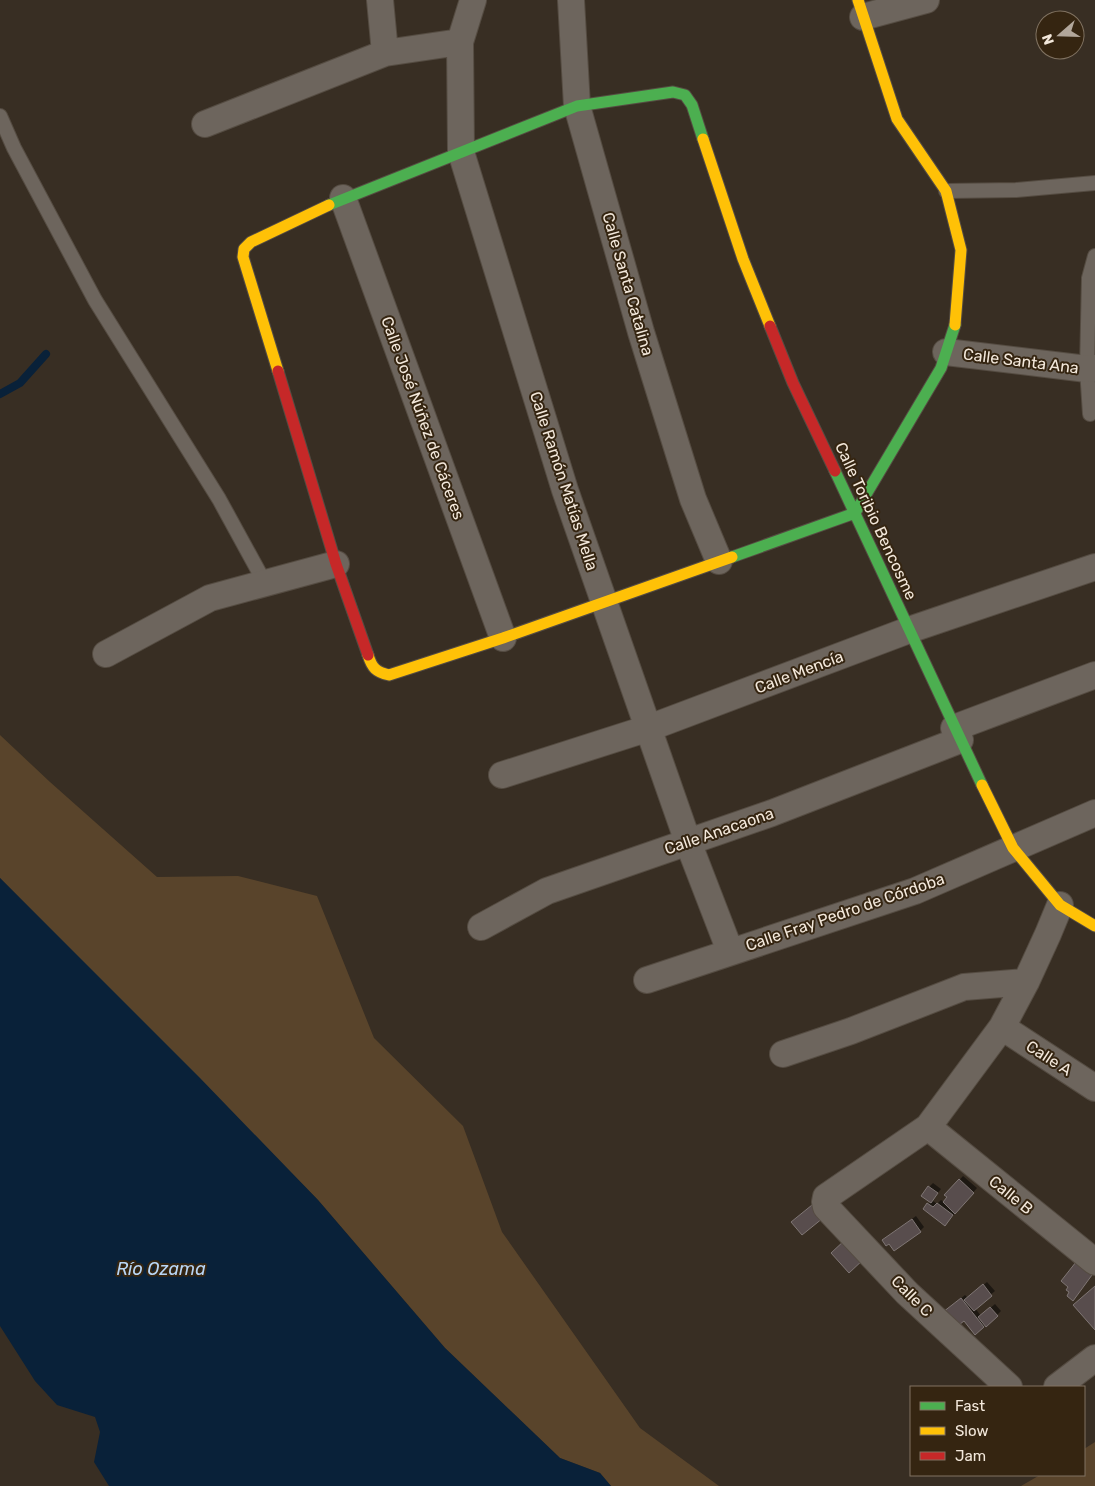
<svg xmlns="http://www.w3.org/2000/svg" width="1095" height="1486" font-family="Rubik,sans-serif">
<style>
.green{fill:#59442b}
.water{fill:#092139}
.shadow{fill:#0007}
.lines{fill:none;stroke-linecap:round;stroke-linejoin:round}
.stream{stroke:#092139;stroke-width:8}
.building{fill:#584d4d;stroke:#7f7674}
.lane-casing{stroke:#554c42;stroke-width:16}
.street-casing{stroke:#554c42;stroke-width:28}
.fast-casing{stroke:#554c42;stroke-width:13}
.slow-casing{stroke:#554c42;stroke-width:13}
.jam-casing{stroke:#554c42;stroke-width:13}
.lane{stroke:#6d655d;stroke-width:14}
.street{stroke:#6d655d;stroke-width:26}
.fast{stroke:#4caf50;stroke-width:11}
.slow{stroke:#ffc107;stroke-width:11}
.jam{stroke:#c62828;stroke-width:11}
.labels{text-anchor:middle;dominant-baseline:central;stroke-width:4;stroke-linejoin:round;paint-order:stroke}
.street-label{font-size:16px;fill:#f3e8db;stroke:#352511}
.water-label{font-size:18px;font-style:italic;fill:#b8d6f6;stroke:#352511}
</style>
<rect width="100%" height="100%" fill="#382e23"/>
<path class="green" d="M0,735L50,782L157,877L238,876L317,896L374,1038L463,1126L502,1232L640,1428L719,1486H611L600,1473L560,1458L445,1348L318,1200L0,878Z
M1095,1442V1486H1021L1040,1475H1084V1449Z"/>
<path class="water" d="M0,878L200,1078L318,1200L445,1348L560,1458L600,1473L611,1486H109L94,1462L100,1432L95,1417L57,1405L35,1381L0,1326Z"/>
<path class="shadow" d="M963,1176L977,1188L949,1220L928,1204L931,1202L929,1187L933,1183L941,1189L932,1200L937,1204L941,1200L944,1202L949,1197L946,1195Z
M916,1216L924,1227L920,1231L888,1236Z
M987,1282L995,1291L975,1308L981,1316L995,1304L1001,1311L987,1325L983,1327L964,1319L948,1309L965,1295L968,1298Z"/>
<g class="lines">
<path class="stream" d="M0,394L20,383L46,354"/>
</g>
<path class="building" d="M959,1179L974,1193L955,1214L943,1202L947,1197L944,1195Z
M928,1186L938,1193L931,1203L921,1196Z
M927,1203L933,1207L937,1203L953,1215L945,1226L923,1209Z
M812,1205L823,1218L802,1235L791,1222Z
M912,1219L921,1232L894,1251L889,1244L886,1246L882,1240Z
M846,1239L865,1258L849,1273L831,1253Z
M1076,1262L1092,1275L1073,1301L1067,1296L1069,1292L1066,1290L1068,1287L1061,1281Z
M983,1284L992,1296L974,1311L964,1300Z
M1095,1286V1330L1073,1305Z
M961,1298L984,1327L975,1335L964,1321L955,1328L943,1312Z
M990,1307L998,1316L986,1327L978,1317Z"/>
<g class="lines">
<defs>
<path id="lane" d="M0,116L14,148L95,300L219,499L265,583
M946,191L1016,190L1095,183
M1090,414L1087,369L1089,278L1095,256"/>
<path id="street" d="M380,0L385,53
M473,0L460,42L461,152L565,490L688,842L730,951
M571,0L577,106L641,332L693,499L719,561
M863,17L926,0
M205,124L385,53L460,42
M343,198L503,638
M946,352L1087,369L1095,368
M106,654L210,598L336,564
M954,728L1095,675
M502,775L649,728L909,630L1095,567
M481,927L547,891L772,813L960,740
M647,980L915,891L1095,813
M1002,1027L1095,1088
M783,1054L851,1031L964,987L1026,982
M928,1127L1095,1262
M1009,1387L907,1293L826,1207L825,1202L826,1197L928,1127L1002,1027L1026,982L1048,934L1060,905
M1057,1387L1095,1358"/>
<path id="fast" d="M329,205L577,106L673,92L685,95L692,105L703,139
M835,471L982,785
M732,557L855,513L941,368L955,325"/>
<path id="slow" d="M858,0L897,119L946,191L961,250L955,325
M703,139L743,259L770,326
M278,371L243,257L244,249L251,242L329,205
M368,655C372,668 376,672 389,675L503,638L732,557
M982,785L1013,848L1060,905L1095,926"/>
<path id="jam" d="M770,326L793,383L835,471
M278,371L336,564L368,655"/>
</defs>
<use href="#lane" class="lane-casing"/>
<use href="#street" class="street-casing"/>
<use href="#fast" class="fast-casing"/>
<use href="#slow" class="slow-casing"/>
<use href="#jam" class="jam-casing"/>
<use href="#lane" class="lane"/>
<use href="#street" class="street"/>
<use href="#fast" class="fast"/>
<use href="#slow" class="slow"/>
<use href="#jam" class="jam"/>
</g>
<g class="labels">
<g class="street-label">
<text transform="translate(628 284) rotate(74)">Calle Santa Catalina</text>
<text transform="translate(1021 361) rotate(7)">Calle Santa Ana</text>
<text transform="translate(423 418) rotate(70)">Calle José Núñez de Cáceres</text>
<text transform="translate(564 481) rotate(72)">Calle Ramón Matías Mella</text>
<text transform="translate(876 521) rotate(65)">Calle Toribio Bencosme</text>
<text transform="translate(799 672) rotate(-21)">Calle Mencía</text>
<text transform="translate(719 831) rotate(-19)">Calle Anacaona</text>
<text transform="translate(845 912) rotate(-19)">Calle Fray Pedro de Córdoba</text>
<text transform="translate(1049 1058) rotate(33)">Calle A</text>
<text transform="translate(1011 1195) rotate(39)">Calle B</text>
<text transform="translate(912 1296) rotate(45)">Calle C</text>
</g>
<g class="water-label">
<text x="161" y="1269">Río Ozama</text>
</g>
</g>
<rect x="910" y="1386" width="175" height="90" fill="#352511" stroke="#817362"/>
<rect x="920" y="1402" width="25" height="8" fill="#4caf50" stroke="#817362"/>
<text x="955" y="1411" font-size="15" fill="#f3e8db">Fast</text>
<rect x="920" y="1427" width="25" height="8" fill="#ffc107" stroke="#817362"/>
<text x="955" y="1436" font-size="15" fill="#f3e8db">Slow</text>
<rect x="920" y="1452" width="25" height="8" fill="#c62828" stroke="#817362"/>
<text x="955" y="1461" font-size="15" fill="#f3e8db">Jam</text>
<g transform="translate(1060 35) rotate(250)"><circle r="24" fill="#352511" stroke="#817362"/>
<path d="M0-4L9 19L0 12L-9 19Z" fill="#b2a79b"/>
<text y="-8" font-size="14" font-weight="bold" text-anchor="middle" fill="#f3e8db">N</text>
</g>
</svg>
